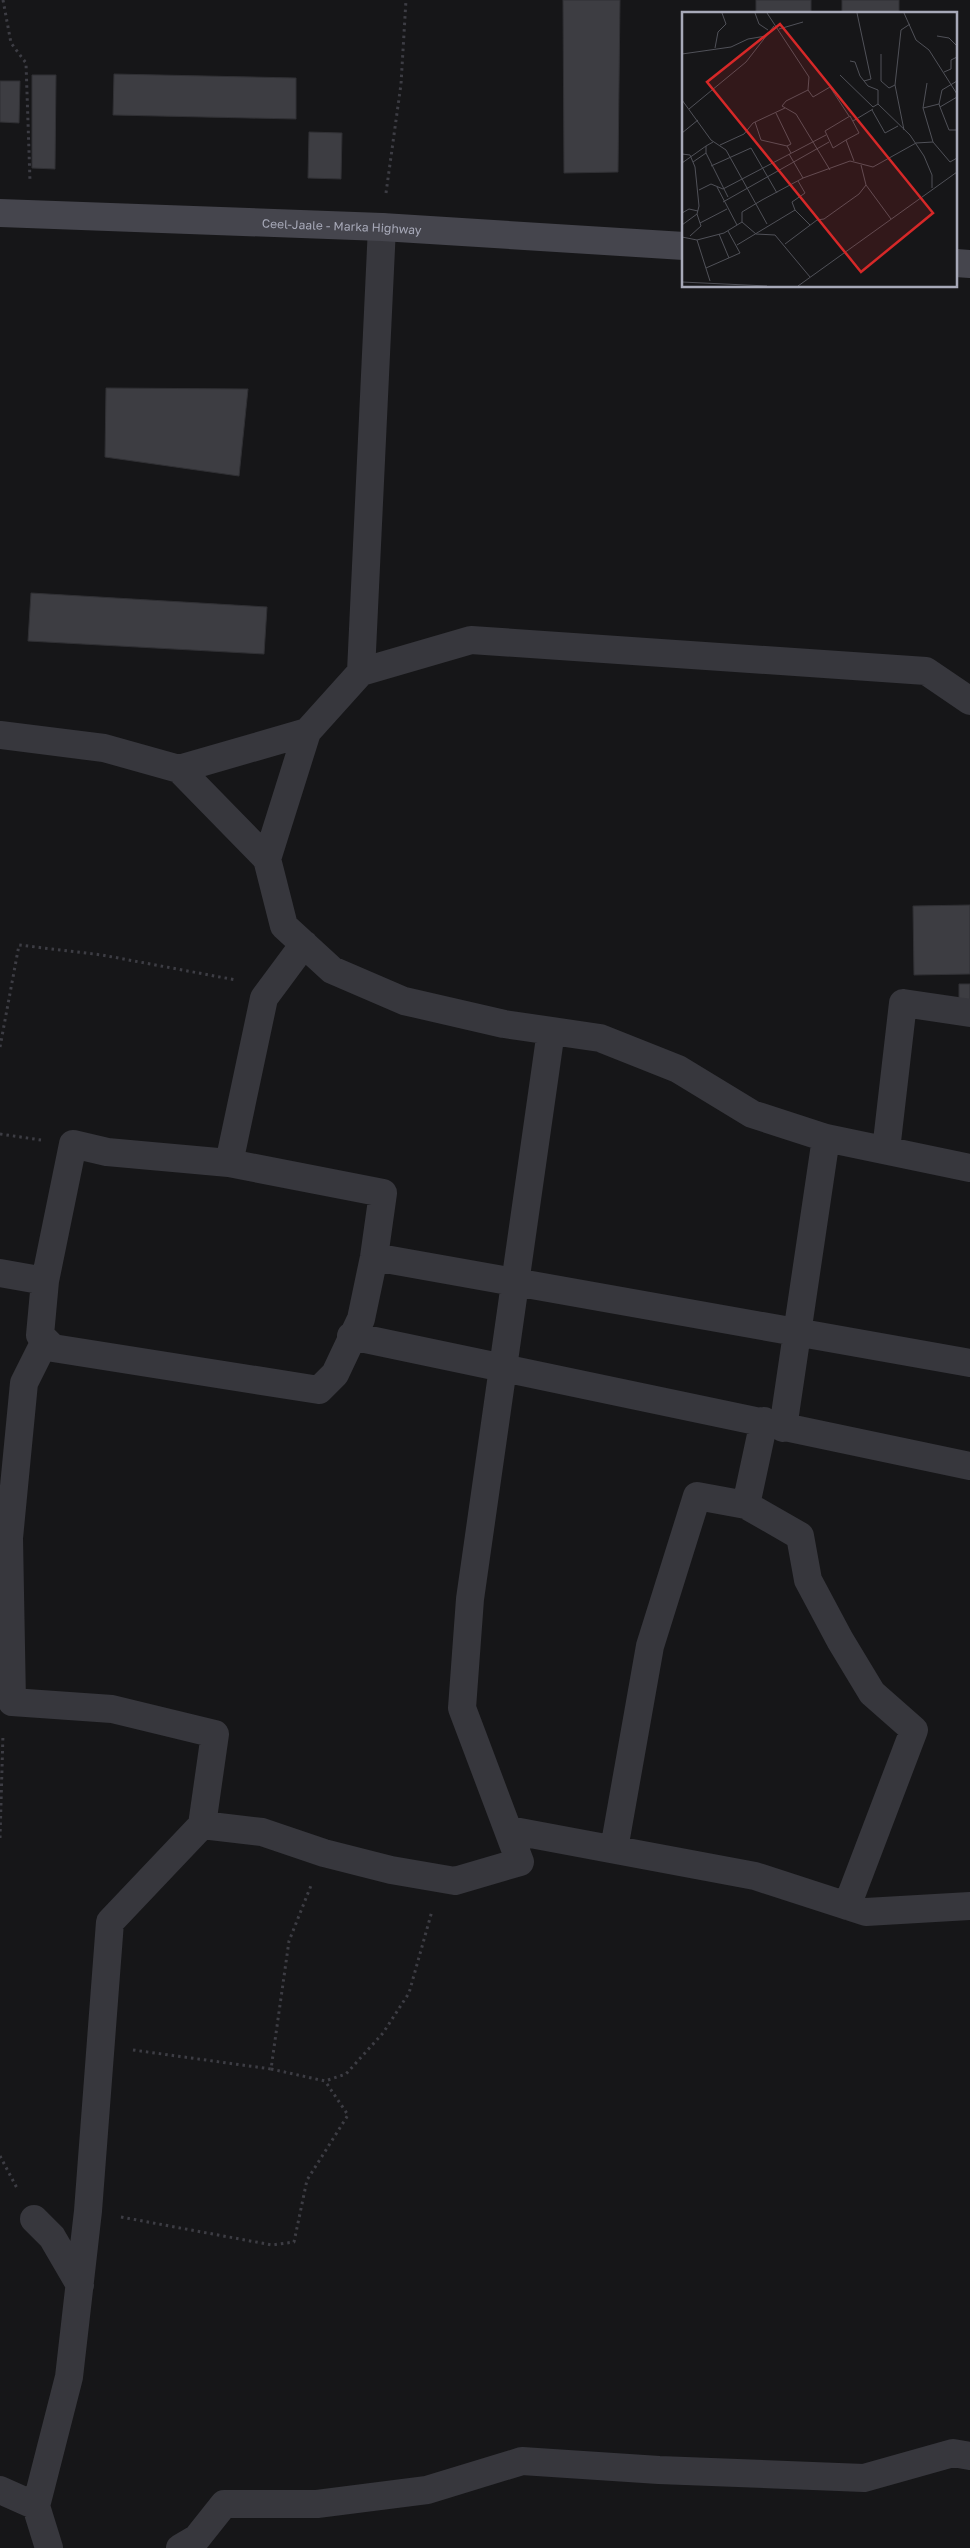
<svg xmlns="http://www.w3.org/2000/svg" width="970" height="2548" font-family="'Golos Text',sans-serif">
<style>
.building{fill:#3d3d42;stroke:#303034}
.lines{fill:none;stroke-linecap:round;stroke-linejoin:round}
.path{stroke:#3d3d44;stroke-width:3;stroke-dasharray:2.5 4;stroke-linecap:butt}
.street{stroke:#37373d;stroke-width:28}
.secondary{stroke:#45454d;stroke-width:28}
.labels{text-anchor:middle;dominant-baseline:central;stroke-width:4.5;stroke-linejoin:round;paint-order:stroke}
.street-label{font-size:12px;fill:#a7a9b8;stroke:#111113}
.inset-road{fill:none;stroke:#505158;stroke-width:1}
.view{fill:#d62828;fill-opacity:0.15;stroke:#d62828;stroke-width:2.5}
.inset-edge{fill:none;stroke:#a7a9b8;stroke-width:2.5}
</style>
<rect width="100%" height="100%" fill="#161618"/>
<path class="building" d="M563,0H620L618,172L564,173Z
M756,0H811V14H756Z
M842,0H899V14H842Z
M114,74L296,78V119L113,115Z
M32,75H56L55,169L32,168Z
M0,81H20L19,123L0,122Z
M309,132L342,133L341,179L308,178Z
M106,388L248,389L239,476L105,457Z
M31,593L267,607L264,654L28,641Z
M970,905V974L914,975L913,906Z
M959,984H970V1009H959Z"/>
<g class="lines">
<path class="path" d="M3,0L11,43L26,63L30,181
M386,193L401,84L406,0
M0,1047L19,945L102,955L236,980
M0,1134L41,1140
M0,1838L3,1734
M133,2050L271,2069L289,1941L312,1883
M271,2069L325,2081L346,2074L383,2033L409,1993L432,1911
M0,2156L18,2190
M121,2217L272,2245L294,2242L307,2180L348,2115L325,2081"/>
<path class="street" d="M361,672L382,227
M0,735L104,748L179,769L267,859L284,926L332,970L404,1001L504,1024L600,1038L678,1069L752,1114L826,1138L970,1168
M179,769L307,732
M267,859L307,732L361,672L471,640L926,671L970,701
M886,1150L903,1003L970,1013
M229,1163L107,1152L73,1144L45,1281L40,1335L53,1348L319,1390L335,1374L361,1319L374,1257L383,1193L229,1163L264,998L304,944
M374,1257L970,1363
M0,1273L45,1281
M351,1336L970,1466
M45,1341L24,1383L9,1538L12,1702L112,1709L215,1734L202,1825
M764,1421L746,1505L800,1536L808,1580L840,1640L872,1693L914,1730L847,1906
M783,1428L826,1138
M509,1830L755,1876L866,1912L970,1906
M614,1849L650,1646L697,1496L746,1505
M34,2219L52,2237L80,2285
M0,2490L36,2506
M49,2548L36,2506L69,2377L88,2211L110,1922L202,1825L262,1832L324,1853L391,1870L455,1881L520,1862L462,1708L470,1599L551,1031
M180,2548L197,2538L224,2504H317L427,2490L522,2461L659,2470L864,2478L953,2453L970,2456"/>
<g class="secondary">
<path id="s1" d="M0,213L382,227L684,246"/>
<path d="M956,263L970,264"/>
</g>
</g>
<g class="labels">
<g class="street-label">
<text stroke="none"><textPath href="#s1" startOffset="342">Ceel-Jaale - Marka Highway</textPath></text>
</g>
</g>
<g transform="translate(682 12)">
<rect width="275" height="275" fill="#161618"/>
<path class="inset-road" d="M73,1L77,12L86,18M85,1L127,65L126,78L104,89L100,94L114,102L148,158M175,1L189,67L182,69M222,1L234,28L247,38L275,82M97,17L121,10M255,24L267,26L275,34M33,36L36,20L44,12L40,1M0,42L49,35L66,27L84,24M199,42V69L207,76L213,73M168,49L173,50L178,64L186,74L196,78V92M262,60L269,57V48L275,45M158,63L191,95L196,92L228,123L242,144L250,163V176M126,78L131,85L148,75L167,104M275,85L258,95L267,118H275M0,88L29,128L44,138L85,212M257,92L260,78L275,69M241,96L245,71M7,97L64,50L92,14M190,98L203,121L216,114M94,101L109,132L105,134M171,109L191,97M73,110L79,128L105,134L109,141M222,118L213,73L219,18L228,12M0,121L16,108M164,128L177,121L168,104L143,119L151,136L164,128L172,149M31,130L24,134V141L46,185M251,130L241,96L257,92L258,95M38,133L62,122L71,111L103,96M0,142L8,143L13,155L17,194L15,202L0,213M107,142L121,166M11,150L24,141M0,151L24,134M29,154L69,136L95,181M184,173L209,207M35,175L55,213M17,178L29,172L41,177L144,123M41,190L147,130M113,198L110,190L123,181L116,169M0,201L7,197L16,199M60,210L74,222L93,223L128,265M18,211L45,197M37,222L47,246M8,224L19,214L15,202M0,225L15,228L42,221L60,210V200L80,188L121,166L168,149L191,155L234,131L251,130L268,150L275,146M15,228L28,269M103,232L135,208L142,207L177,182L184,173L179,153M55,233L113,198L128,213M24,256L58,241L46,219M0,270L85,274M116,274L275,160"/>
<path class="view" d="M98,12L251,201L179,260L25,70Z"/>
<rect width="275" height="275" class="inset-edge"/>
</g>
</svg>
